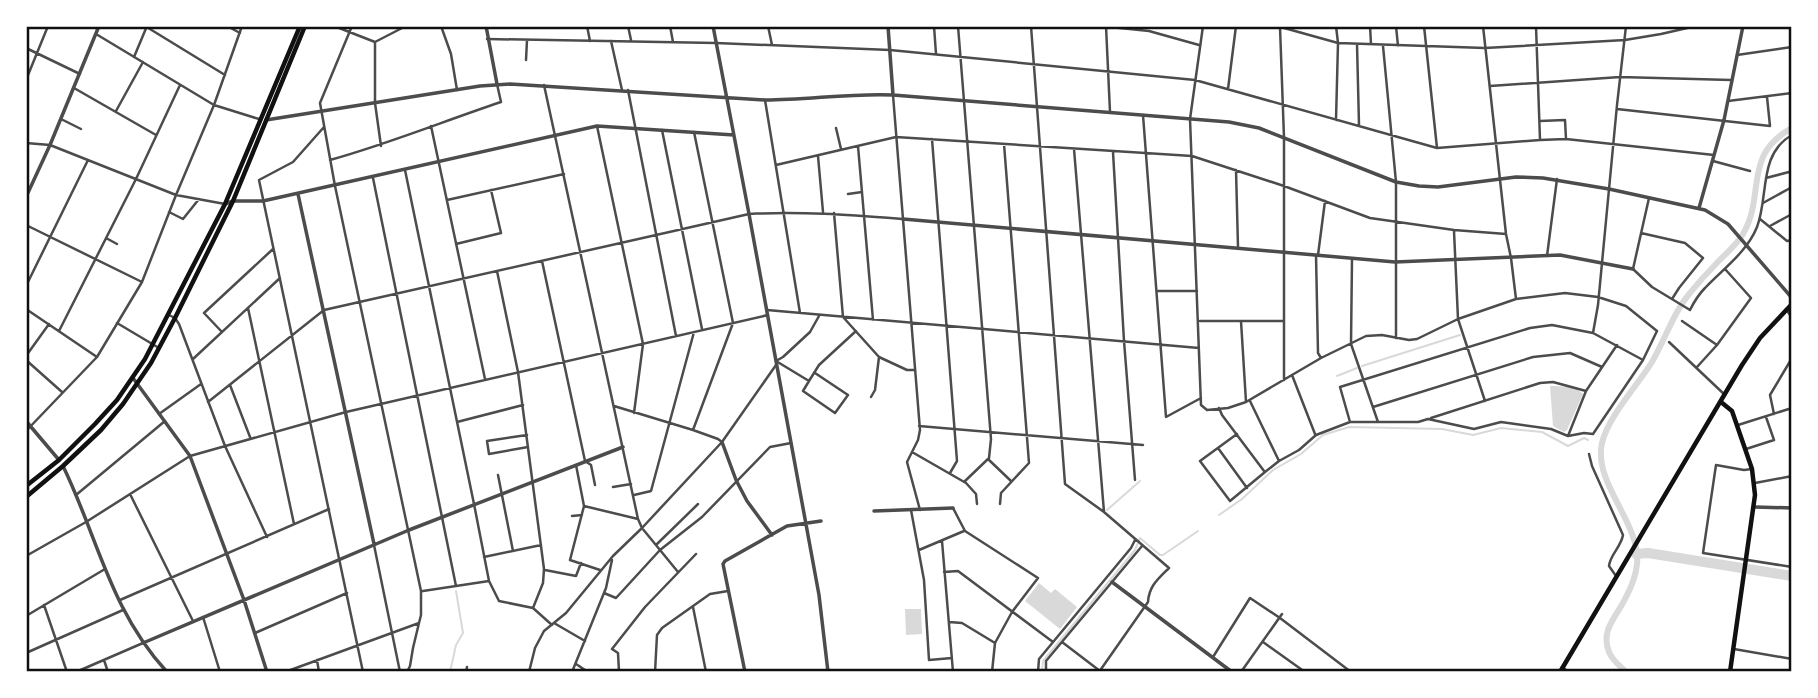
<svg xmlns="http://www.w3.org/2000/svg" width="1818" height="698" font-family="'PT Sans Narrow',sans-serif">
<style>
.water{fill:#d9d9d9}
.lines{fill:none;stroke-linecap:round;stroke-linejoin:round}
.stream{stroke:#d9d9d9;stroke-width:2}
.canal{stroke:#d9d9d9;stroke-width:6}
.river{stroke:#d9d9d9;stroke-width:10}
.minor{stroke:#4c4c4c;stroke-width:2.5}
.tertiary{stroke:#4c4c4c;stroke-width:3.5}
.secondary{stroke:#111;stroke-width:4.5}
.primary{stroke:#111;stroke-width:4.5}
.neatline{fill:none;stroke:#111;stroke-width:2.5}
</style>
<rect width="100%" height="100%" fill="#fff"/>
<path class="water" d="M1550,386C1561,386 1575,386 1583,394L1567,430L1564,432L1553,426Z
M1039,583L1051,593L1055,589L1077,607L1060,629L1025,601Z
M905,609H921L922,634L906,635Z"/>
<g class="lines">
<path class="stream" d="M1362,366L1460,335
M1337,376L1357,368
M1107,510L1140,481
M1219,515L1242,499L1273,470L1301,454L1323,435L1349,427L1442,429L1473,435L1501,428L1542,432L1568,446L1584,438L1588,440
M450,672L456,645L463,633L456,591
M1042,672L1043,661L1135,550L1140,538L1160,555H1163L1198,531"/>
<path class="canal" d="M1626,672C1620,666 1612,660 1609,652C1600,630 1617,616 1625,599C1631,588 1636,575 1637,564C1641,523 1593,484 1602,443C1608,417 1637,386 1652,362C1665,340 1673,313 1690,293C1698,283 1706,274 1715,265C1724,255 1736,246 1743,234C1766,195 1742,155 1792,128"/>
<path class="river" d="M1636,554L1648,553L1792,576"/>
<path class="minor" d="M145,26L225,75
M227,26L240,33
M334,26L375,42L406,26
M441,26L451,54L457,90
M587,26L590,41
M628,26L631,40
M670,26L673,42
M768,26L772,45
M934,26L936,54
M958,26L991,439L989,458L964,482
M1031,26L1065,484L1104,512L1169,568C1158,579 1149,586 1148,602L1099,672
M1100,26L1149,31L1199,45
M1106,26L1110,112
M1203,26L1190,119L1201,405L1207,410L1228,408L1246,402L1321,358L1366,336L1382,335L1409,340L1417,339L1458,319L1516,299L1565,293L1598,297L1626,306L1657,331L1643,360L1593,434L1584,433L1568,436L1551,429L1501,422L1474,429L1428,419L1418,422H1350L1316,435L1299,450L1279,461L1265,472L1230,501L1200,461L1237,434
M1277,26L1338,43L1485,48L1625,40L1661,34L1696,26
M1370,26L1371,44
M1396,26L1398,46
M1424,26L1437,148
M1483,26L1506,234L1511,258L1516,299
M1536,26L1540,140
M1280,27L1284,138V380
M96,34L214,105L259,119
M487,39L716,43L890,50L1195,80L1437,148L1540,140L1566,139L1714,155
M611,41L622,90
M375,42V103L381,146
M1357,44L1359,125
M1383,46L1396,182V338
M26,48L80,74
M1737,55L1792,47
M134,57L147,26
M526,60L527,40
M26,80L48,26
M544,85L638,519
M1490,86L1620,77L1731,80
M74,88L156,135
M1228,89L1236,26
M628,90L676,336
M893,95L920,430L918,440L907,462L920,510
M765,100L800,313
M1728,101L1792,93
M1617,109L1770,126L1767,97
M116,111L143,62
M1143,115L1166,417L1201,398
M61,119L81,129
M1336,120L1338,43L1336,26
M1540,121L1565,120L1566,139
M431,126L485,379
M597,126L643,344L634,413
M324,127L293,162L259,180L363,672
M836,128L841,149
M662,130L702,329
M932,139L957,461L950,473
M26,143L50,145L176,195L225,204
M858,146L873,320
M1074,149L1104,512
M1113,152L1124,341L1135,480
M818,156L823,212
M330,160C388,144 444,121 501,102L497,84
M1713,161L1750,171
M776,165L896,137L1192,156L1284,186L1370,218L1454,230L1506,234
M405,170L474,504L489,581L499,601L533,608L552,625
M1236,170L1238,247
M373,178L456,586
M1766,178L1789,172L1792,174
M848,194L862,192
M1649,198L1633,269L1652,287L1690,310C1694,302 1699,294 1705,288C1723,269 1747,252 1757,227C1769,196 1758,154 1792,135
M447,200L564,174
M1763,203L1792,187
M169,212L183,219L199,199
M834,213L843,317L879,357L907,370H914
M1760,219L1787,241L1792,240
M26,225L142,282
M1770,226L1792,214
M1454,231L1458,319L1485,401
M1641,233L1685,243L1703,258L1679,288L1672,299
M106,238L117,244
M456,244L501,233L491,190
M1316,255L1318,353L1321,358
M1318,255L1325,201
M1547,256L1557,179
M1352,259L1351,344L1378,422
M542,261L585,461L591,465L595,485
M497,271L518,372L544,569L543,583L533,608
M26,286L88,160
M1157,291H1197
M248,308L294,524
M26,309L97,357
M1786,309L1792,318
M767,310L1199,348
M169,315L175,318L179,324L225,446L267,537
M819,316L810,332L783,357L776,361L809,381L819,365L856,331
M1200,321H1284
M1241,321L1246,402
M1682,321L1717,345
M117,323L159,348
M59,331L136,179L180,85
M222,332L204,313L273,249
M1593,333L1598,305L1617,105L1626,26
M1669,342L1725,395
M26,356L49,324
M193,359L280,278
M26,360L62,392
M1697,367L1717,345L1751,298L1725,269
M1292,375L1315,434
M809,381L803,391L835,413L848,395L815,373
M230,385L250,437
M871,397L875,390L879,357
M1250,401L1279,461
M208,402L324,310L749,214C801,211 851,215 903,219
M614,406L693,430L718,439L722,442
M1373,407L1533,357L1570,353L1602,367
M1219,408L1222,415L1264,471
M159,414L201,384
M1774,414L1770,395L1792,358
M1431,418L1540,383L1553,382L1586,391
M457,422L523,405
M1350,422L1340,387L1530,328L1552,325L1593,333L1643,360
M1738,425L1792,408
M919,426L1143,445
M693,430L733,323L694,132
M26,431L97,357L142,282L176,195L214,105L242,26
M527,435L487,441L489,454L528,447
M1568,436L1586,391L1617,345
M1218,448L1247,488
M1746,449L1774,440L1766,417
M912,452L966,483L976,494L977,504
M1589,454L1592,466L1623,535C1621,547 1610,555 1609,566L1616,576
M988,459L1011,481
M576,465L584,506L570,560L600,570
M1752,469L1744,470L1716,465L1703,553L1792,567
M498,475L513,551
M1755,483L1792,476
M613,487L631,484
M130,494L193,621
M76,495L165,421
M634,495L651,491L694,332
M1000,504L1001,493L1029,463L1004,144
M584,506L638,519L642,528L678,572
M953,508L965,531L1038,578L1012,612L995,643L992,672
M911,510L924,580L929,660L952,658
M572,516L582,515
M942,541L953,672
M374,545L400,672
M656,545L698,504
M919,550L964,531
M26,556L86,522L190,456L346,412L768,315
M484,557L541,545
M545,570L576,576L581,563
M944,572L958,571L1053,642
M423,591L489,581
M604,593L616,598L660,550L702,517L770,447L791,443
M120,600L329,509
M44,605L67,672
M693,607L706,672
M26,616L105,569
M203,617L220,672
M949,622L962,623L995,643
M554,623L585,641
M255,633L347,593
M1062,642L1100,671
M1263,642L1305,672
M1734,649L1792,659
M26,653L123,610
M1213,657L1250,598L1280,618L1351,672
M104,660L108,672
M317,660L319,672
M576,664L588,672
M1562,667L1569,672
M76,672L143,643
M285,672L419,623L421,615V591L335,186L320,103L352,26
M407,672L410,666L413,648L419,623
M466,672L467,667
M529,672L535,648L544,631L566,613L613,556L642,528L722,442L776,365
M572,672L606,588L612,560
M619,672L618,653L612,649L645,607L696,554
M655,672L657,635L662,628L710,594L728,591
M1038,672L1039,659L1131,548L1135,540
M1046,672V661L1142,546
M1241,672L1282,614
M1609,672H1611"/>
<path class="tertiary" d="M486,26L497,84
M713,26L749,214L819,595L828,672
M888,26L893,95
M266,120L480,86L510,84L765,100C808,100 850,93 893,95L1229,122L1259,128L1396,182L1419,186L1438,187L1516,177L1543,178L1609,189L1705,210L1728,224L1792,298
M298,194L374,544
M26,197L50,145L99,26
M225,204L233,201H263L597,126L734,135
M1699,208L1724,120L1743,26
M903,219L1395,262L1560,255L1633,269
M133,378L190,456L244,600L267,672
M26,421L59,460
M722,442L736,480L747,501L772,535
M63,466C98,538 110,610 167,672
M1755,507L1792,508
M874,511L953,508
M1112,582L1232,672
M143,643L409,530L623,447
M745,672L723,564L725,561L787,526L821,521"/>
<path class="secondary" d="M1721,402L1732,411L1752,469L1755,495L1730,672
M1560,672L1742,365L1760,338L1792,304"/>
<path class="primary" d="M26,486L59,460L95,424L117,400L145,359L225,204L300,26
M26,497L63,466L101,430L123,404L151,363L175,318L233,201L305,26"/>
</g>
<rect width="1818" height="698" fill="none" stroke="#ffffff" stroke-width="56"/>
<rect x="28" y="28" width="1762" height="642" class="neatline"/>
</svg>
